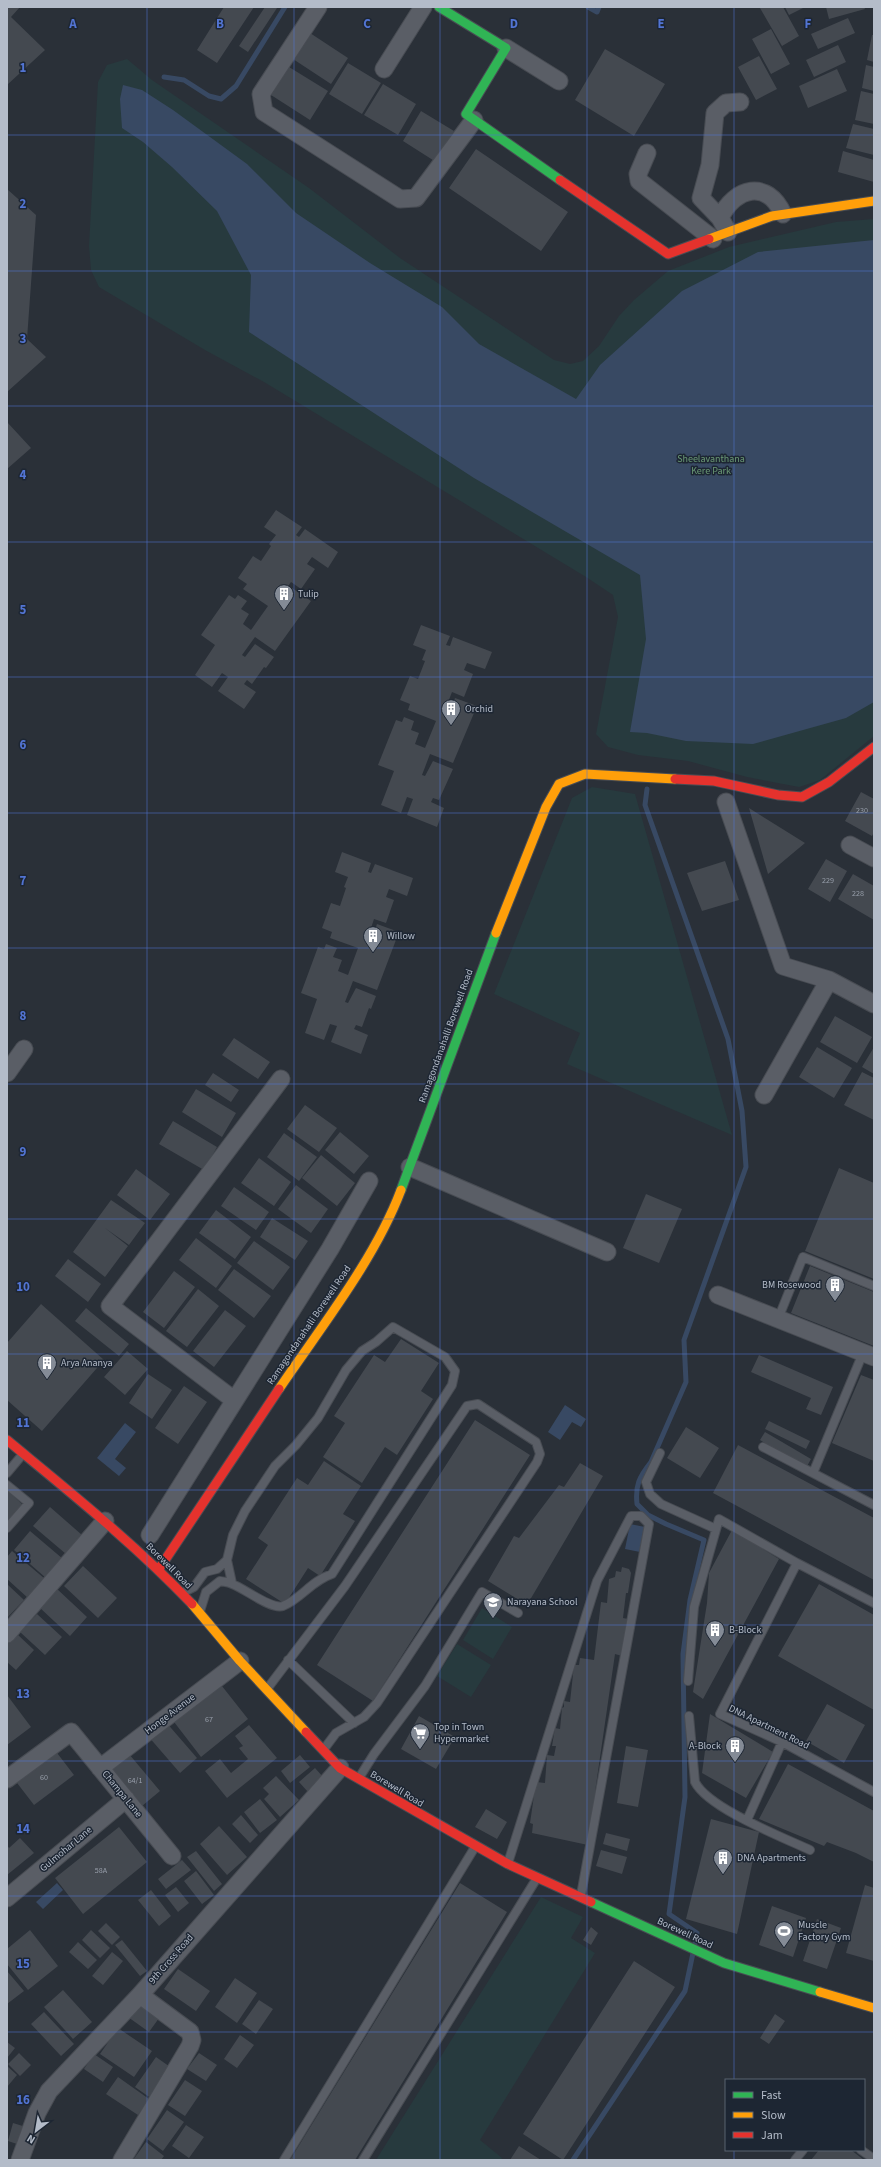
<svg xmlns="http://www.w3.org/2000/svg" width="881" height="2167" font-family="'Source Sans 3',sans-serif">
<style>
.green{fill:#273a3e}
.water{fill:#384963}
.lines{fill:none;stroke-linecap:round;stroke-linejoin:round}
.stream{stroke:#384963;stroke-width:5}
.building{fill:#444950}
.lane-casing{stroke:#484c53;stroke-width:10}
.street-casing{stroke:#484c53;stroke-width:19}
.fast-casing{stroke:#484c53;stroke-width:11}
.slow-casing{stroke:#484c53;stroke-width:11}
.jam-casing{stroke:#484c53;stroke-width:11}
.lane{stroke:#5a5e66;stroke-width:8}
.street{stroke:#5a5e66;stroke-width:17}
.fast{stroke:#30b455;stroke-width:9}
.slow{stroke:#ff9f0a;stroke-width:9}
.jam{stroke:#e5322d;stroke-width:9}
.grid{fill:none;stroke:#5274d3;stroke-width:1;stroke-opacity:0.55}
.labels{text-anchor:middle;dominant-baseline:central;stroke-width:3;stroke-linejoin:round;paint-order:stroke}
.number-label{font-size:8px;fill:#989fab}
.park-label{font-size:10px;fill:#6b9a76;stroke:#1d2633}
.poi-label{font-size:10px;fill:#b4bcc9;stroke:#1d2633;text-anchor:start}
.street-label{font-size:10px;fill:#b4bcc9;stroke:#1d2633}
.grid-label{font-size:13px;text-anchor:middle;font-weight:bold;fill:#5274d3;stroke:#1d2633;stroke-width:3;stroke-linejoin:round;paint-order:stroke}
</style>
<rect width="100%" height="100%" fill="#2a3038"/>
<path class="green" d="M127,59L152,80L309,188L400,258L554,360L570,364L583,361L599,346L619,316L634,300L668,271L729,247L836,222L874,219V736L820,780L799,787L747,777L688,761L638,755L608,747L596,734L618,617L613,595L586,577L264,382L205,350L99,287L91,270L89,246L98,82L107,65Z
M592,787L635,794L732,1135L567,1064L580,1033L494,994L572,798Z
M482,1608L512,1627L493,1659L463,1640Z
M457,1644L491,1665L471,1697L437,1676Z
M541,1897L583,1917L571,1938L595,1953L480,2140L502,2158L501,2160H376Z"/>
<path class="water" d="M123,85L142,90L173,110L247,164L296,213L370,263L442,307L479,344L576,399L600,365L682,291L758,252L874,240V702L846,718L753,744L686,741L647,733L630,732L646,639L640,575L474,478L249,332L251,275L217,211L172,167L143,142L122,128L120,99Z
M565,1405L586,1419L581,1427L572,1422L560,1440L548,1432Z
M125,1423L136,1432L115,1459L126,1468L119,1476L97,1458Z
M630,1524L645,1527L640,1552L625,1549Z
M57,1883L63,1890L43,1909L36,1902Z"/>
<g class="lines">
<path class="stream" d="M588,7L597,12L599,7
M164,77L184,80L209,96L221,99L236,86L285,7
M647,789L645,805L728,1039L742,1111L746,1167L684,1340L686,1382L651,1462C639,1477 635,1486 637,1504L648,1515L666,1524L704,1540L690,1600L683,1654L685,1797L669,1914L697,1933L695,1944
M573,2160L685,1991L693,1953"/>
</g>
<path class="building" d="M7,7H20L11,17L45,50L7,85Z
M224,7H254L217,63L197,50Z
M265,7L277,8L248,52L239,46Z
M783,7L799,36L782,46L760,8Z
M785,7H805L789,15Z
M826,7H864L865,9L829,19Z
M848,18L855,33L818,49L811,34Z
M771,29L790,64L771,74L752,39Z
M310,33L348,58L331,84L293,59Z
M872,35H874V62L867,60Z
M838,45L846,62L814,77L806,60Z
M605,49L665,84L634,136L575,100Z
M759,56L777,89L756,100L738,67Z
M348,63L381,83L362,114L329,94Z
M866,65L874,67V91L862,88Z
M289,67L328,91L310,120L271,95Z
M837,69L847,91L808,108L799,86Z
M383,84L416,104L398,135L364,115Z
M861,91L874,94V124L855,120Z
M421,111L454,131L436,162L403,141Z
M853,124L874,129V155L846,148Z
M476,149L568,212L541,251L449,188Z
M843,151L874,160V182L838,172Z
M7,189L36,215L27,339L46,357L7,392Z
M7,422L31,448L7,469Z
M276,510L302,527L296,535L299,537L305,529L338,552L328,568L312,557L307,564L315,569L301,589L291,582L280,598L284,601L292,588L311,601L275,651L255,637L242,655L245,657L255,644L274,657L266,668L264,667L252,684L247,680L244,684L256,692L244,709L218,691L228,677L222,673L212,687L195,675L215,645L201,635L229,595L235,599L238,595L247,601L241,609L249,614L243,624L251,630L268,606L243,589L247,584L238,578L253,556L261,561L271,546L269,544L276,535L264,527Z
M421,625L450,636L446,645L450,646L453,637L492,652L485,669L467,663L464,670L473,674L464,697L452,692L445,710L450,712L455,698L477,706L453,763L430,754L422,775L425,776L433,761L453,769L439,800L433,798L431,802L444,808L437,827L407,815L413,799L407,797L401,813L381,805L394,771L378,765L396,720L402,722L404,717L414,721L411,730L419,733L415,744L425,748L436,721L408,710L410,704L400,700L410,676L418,679L425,661L422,660L426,650L413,645Z
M861,792L874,799V832L872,836L845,821Z
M749,808L805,843L768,874Z
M342,852L371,863L368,872L371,873L375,864L413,878L407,896L389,889L386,897L394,900L386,923L374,919L368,937L372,939L377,924L399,932L377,990L353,981L345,1002L348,1003L356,988L376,996L371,1009L369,1008L362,1027L356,1025L354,1029L368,1035L361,1054L331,1042L337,1026L330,1024L324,1040L305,1033L317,999L301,993L318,947L324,949L326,944L337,948L333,957L342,960L338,971L348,975L358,948L330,938L332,932L322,928L331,903L340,906L346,888L344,887L348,877L335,872Z
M826,859L847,871L830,902L808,889Z
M725,861L739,900L702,911L687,873Z
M853,874L874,886V920L838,899Z
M835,1016L872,1037L857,1063L820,1042Z
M234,1038L270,1062L258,1079L222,1055Z
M817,1047L852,1068L834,1098L799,1077Z
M874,1047V1074L862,1067Z
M862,1072L874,1078V1120L844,1105Z
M213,1073L239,1090L231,1102L205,1085Z
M196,1089L236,1113L222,1137L182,1112Z
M305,1105L337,1128L319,1152L287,1129Z
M173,1121L217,1147L204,1170L159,1144Z
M340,1132L369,1156L354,1174L325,1150Z
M284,1133L317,1157L299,1181L267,1157Z
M321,1155L355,1183L337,1206L302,1178Z
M259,1158L291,1182L274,1206L241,1183Z
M839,1168L874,1183V1279L805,1251Z
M136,1169L170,1194L150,1220L117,1195Z
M296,1185L328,1209L311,1233L278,1209Z
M234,1187L269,1212L256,1230L221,1206Z
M646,1194L682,1209L659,1263L623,1248Z
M111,1200L145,1223L129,1245L105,1228L128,1246L105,1277L73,1252Z
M216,1210L251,1237L235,1259L199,1233Z
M272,1218L308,1241L295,1260L260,1237Z
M196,1238L232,1266L216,1288L179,1260Z
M254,1241L290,1267L273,1290L237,1263Z
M68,1259L101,1284L88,1302L55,1276Z
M810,1266L874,1292V1346L791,1313Z
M234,1269L271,1296L254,1318L218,1290Z
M174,1271L195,1287L164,1328L143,1312Z
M198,1289L219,1306L187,1347L166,1331Z
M41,1304L104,1360L42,1431L7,1400V1343Z
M86,1308L129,1344L119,1356L75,1321Z
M225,1310L246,1326L214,1367L193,1351Z
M401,1339L439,1363L421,1391L433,1399L397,1455L385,1447L362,1483L323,1457L345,1423L334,1416L374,1355L385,1362Z
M127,1351L148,1369L125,1395L104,1377Z
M759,1355L833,1387L821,1415L806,1409L811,1398L751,1372Z
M148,1374L172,1390L152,1419L129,1403Z
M861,1375L874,1380V1461L832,1443Z
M184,1386L207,1402L178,1444L155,1428Z
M475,1420L530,1455L373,1701L317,1665Z
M769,1421L810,1441L806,1449L765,1429Z
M686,1427L719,1448L700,1478L667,1458Z
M765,1432L811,1459L806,1468L760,1440Z
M738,1445L874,1518V1580L713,1493Z
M324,1461L361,1486L343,1514L355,1521L320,1576L308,1568L285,1604L246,1579L268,1545L258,1538L297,1478L308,1485Z
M580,1463L603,1476L527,1605L488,1581L514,1536L519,1538L559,1485L564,1487Z
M7,1490L23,1505L7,1525Z
M50,1507L82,1535L66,1554L33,1526Z
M732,1530L779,1559L703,1699L693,1692L707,1603L709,1573Z
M30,1531L63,1559L46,1578L14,1550Z
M12,1551L45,1579L28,1598L7,1579V1557Z
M83,1566L117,1598L98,1618L64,1586Z
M622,1567L629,1569L631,1573L628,1593H626L623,1618L628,1619L622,1656L615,1654L595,1792L599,1793L588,1845L532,1833L533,1824L530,1823L536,1782L545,1783L547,1755L554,1756L556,1746H552L555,1728L560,1729L562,1708L564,1707V1701L570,1702L574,1665H579L580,1658L594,1660L601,1602L607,1603L609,1579L615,1577L616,1571L621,1572Z
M7,1584L24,1600L7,1618Z
M819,1584L874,1615V1710L778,1656Z
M56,1588L87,1617L70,1636L39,1607Z
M37,1614L62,1637L45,1655L20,1632Z
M17,1634L34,1650L16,1670L7,1662V1644Z
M218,1681L248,1719L201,1757L171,1718Z
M7,1695L31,1727L7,1745Z
M827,1704L865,1725L844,1763L806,1741Z
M710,1714L773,1752L746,1798L702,1773Z
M419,1716L455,1737L436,1769L401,1749Z
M165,1721L197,1758L180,1773L148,1736Z
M249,1725L277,1758L227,1798L205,1771L220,1759L231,1773L248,1759L239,1748L243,1746L235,1736Z
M626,1746L648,1750L638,1807L617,1803Z
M54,1749L74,1775L34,1805L14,1779Z
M129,1754L160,1791L142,1806L110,1770Z
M300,1755L310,1767L290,1783L281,1771Z
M788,1764L874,1811V1862L856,1853L827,1842L824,1846L759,1819Z
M315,1768L324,1778L308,1792L299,1782Z
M276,1776L299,1800L280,1817L264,1799L269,1794L263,1788Z
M260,1799L277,1820L260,1833L244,1812Z
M486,1809L507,1822L497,1839L475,1827Z
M241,1815L258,1835L250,1843L232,1824Z
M711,1819L759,1832L737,1934L686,1919Z
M219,1826L247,1857L227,1875L200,1844Z
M119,1827L147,1862L83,1914L55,1878Z
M606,1833L630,1839L627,1851L603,1844Z
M20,1838L34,1853L7,1875V1845L9,1848Z
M601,1850L627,1857L622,1874L596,1866Z
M196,1851L222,1884L214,1891L187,1857Z
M182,1860L191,1870L166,1889L158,1879Z
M196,1871L214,1895L202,1904L184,1881Z
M460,1883L507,1912L355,2160H290Z
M865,1885L874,1888V1961L846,1953Z
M176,1887L189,1903L178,1912L165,1895Z
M151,1890L171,1916L159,1926L138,1900Z
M772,1906L806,1918L793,1957L759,1945Z
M817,1919L841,1928L827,1969L803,1961Z
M106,1923L120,1937L112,1945L98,1931Z
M591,1927L598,1933L591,1945L583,1940Z
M30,1930L58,1966L28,1990L7,1964V1949Z
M91,1930L110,1948L100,1958L82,1940Z
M122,1940L147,1971L140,1976L115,1945Z
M78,1942L97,1960L88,1969L69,1952Z
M112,1952L123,1961L103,1985L92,1976Z
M634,1961L675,1987L563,2160L523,2134Z
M178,1969L210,1991L196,2011L164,1989Z
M7,1971L24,1991L7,2004Z
M235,1978L257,1993L237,2023L215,2007Z
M63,1990L92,2022L73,2039L44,2007Z
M141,1999L162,2014L149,2032L128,2017Z
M259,2000L273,2009L256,2034L242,2024Z
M44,2012L74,2044L61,2056L31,2024Z
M775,2014L785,2021L769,2044L760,2038Z
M118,2028L152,2051L134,2077L100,2054Z
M240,2035L254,2045L237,2068L224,2059Z
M7,2042L15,2048L7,2058Z
M19,2053L31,2065L20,2076L8,2064Z
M199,2053L217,2065L206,2081L187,2069Z
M94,2054L113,2067L103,2082L84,2069Z
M156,2057L173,2069L152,2099L135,2087Z
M7,2066L17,2075L7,2087Z
M118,2077L149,2099L138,2115L106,2094Z
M185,2080L202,2091L185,2116L168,2105Z
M167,2110L184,2122L163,2151L147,2139Z
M13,2123L26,2127L20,2145L8,2141Z
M186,2125L204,2137L189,2158L172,2146Z
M146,2142L164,2156L161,2160H133Z
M519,2146L541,2160H510Z
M819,2150H851L864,2160H811Z"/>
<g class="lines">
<defs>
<path id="lane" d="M778,1319L803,1257L874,1286
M763,1447L874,1505
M660,1453L646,1482L650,1494L661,1504L716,1529
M7,1473L23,1454
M813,1473L863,1353
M7,1485L29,1503L7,1528
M227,1560L232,1583
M797,1563L720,1714L782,1742L874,1792
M182,1593L194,1587L205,1572L217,1569L227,1560L233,1535L245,1511L275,1466L296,1445L318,1418L346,1370L362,1351L376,1342L393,1327L445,1357L455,1371L452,1385L332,1574C311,1581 302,1598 283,1606C271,1610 244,1588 232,1584C229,1582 224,1582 220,1581L206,1592L200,1611
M288,1660L354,1723
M688,1681L694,1607L719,1519L797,1563L874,1603
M267,1689L345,1586L467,1406L478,1404L536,1442L540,1454L537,1462L377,1703L364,1717L336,1733L324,1749
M689,1716L695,1782C708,1808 782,1837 810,1850
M359,1778L374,1754L425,1686L482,1592L518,1613
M747,1820L782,1742
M508,1863L597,1581L631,1516H641L649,1524L581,1895
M861,2150L874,2159
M284,2160L475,1847
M363,2160L537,1878
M795,2160L803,2150"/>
<path id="street" d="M318,7L261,94L264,112L400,199L416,198L474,120
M506,48L559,81
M384,69L423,7
M647,153L638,174L639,181L713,239
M720,218C735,187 767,179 783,214
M728,232L720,218L701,198L710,165L715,113L726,103L740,102
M726,802L783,966L829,980L874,1004
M850,845L874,858
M7,1073L24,1049
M764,1095L829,980
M410,1167L607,1252
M718,1295L874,1357
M234,1400L110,1306L281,1079
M150,1535L330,1249L369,1181
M7,1634L105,1521
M100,1768L240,1661
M7,1779L71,1732L172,1856
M7,1898L126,1799
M20,2160L37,2113L49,2091L140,1995L340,1768
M122,2160L190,2046L192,2040L190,2032L140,1995"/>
<path id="fast" d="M439,7L506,48L466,114L560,180
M401,1190L496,933
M591,1902L724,1963L820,1992"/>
<path id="slow" d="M709,239L772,216L874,201
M496,933L546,807L559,784L585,774L675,779
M279,1389C321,1327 375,1259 401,1190
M192,1604L240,1661L306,1732
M820,1992L874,2008"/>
<path id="jam" d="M560,180L668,254L709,239
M675,779L714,781L778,795L802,797L829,782L874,747
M7,1440C71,1493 135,1544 192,1604
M159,1569L279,1389
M306,1732L340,1768L508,1864L591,1902"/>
</defs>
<use href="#lane" class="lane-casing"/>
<use href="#street" class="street-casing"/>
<use href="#fast" class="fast-casing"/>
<use href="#slow" class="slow-casing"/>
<use href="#jam" class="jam-casing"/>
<use href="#lane" class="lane"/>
<use href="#street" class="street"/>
<use href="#fast" class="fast"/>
<use href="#slow" class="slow"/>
<use href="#jam" class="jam"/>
</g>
<path class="grid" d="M147,7V2160M294,7V2160M440,7V2160M587,7V2160M734,7V2080M7,135H874M7,271H874M7,406H874M7,542H874M7,677H874M7,813H874M7,948H874M7,1084H874M7,1219H874M7,1354H874M7,1490H874M7,1625H874M7,1761H874M7,1896H874M7,2032H874M734,2150V2160"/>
<defs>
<symbol id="building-pin" viewBox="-11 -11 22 30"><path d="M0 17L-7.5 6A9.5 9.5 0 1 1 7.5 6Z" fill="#848b96" stroke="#1d2633"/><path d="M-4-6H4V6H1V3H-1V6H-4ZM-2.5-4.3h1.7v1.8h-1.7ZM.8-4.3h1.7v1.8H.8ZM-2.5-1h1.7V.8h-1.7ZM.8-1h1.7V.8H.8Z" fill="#fff"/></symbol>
<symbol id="school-pin" viewBox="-11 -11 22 30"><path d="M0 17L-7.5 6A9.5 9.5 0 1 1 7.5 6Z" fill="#848b96" stroke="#1d2633"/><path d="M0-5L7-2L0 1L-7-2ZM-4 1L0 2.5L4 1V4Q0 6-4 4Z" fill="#fff"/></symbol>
<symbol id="supermarket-pin" viewBox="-11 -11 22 30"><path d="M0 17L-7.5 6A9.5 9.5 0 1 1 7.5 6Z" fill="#848b96" stroke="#1d2633"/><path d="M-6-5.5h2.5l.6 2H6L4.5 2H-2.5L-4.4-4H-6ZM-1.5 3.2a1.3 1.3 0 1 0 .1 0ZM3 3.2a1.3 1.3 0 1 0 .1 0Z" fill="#fff"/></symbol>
<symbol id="stadium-pin" viewBox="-11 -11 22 30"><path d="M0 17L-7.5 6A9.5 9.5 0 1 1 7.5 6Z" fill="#848b96" stroke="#1d2633"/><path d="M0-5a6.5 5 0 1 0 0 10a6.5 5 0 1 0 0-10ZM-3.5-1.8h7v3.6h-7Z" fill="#fff"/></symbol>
</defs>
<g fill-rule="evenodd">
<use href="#building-pin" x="273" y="583" width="22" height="30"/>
<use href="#building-pin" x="440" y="698" width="22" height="30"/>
<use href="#building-pin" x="362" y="925" width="22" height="30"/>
<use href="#building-pin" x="824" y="1274" width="22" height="30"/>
<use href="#building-pin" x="36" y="1352" width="22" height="30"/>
<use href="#school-pin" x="482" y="1591" width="22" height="30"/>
<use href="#building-pin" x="704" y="1619" width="22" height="30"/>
<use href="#supermarket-pin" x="409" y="1722" width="22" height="30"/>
<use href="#building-pin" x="724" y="1735" width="22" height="30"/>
<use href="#building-pin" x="712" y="1847" width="22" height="30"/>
<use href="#stadium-pin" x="773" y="1920" width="22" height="30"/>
</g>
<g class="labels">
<g class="number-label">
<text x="862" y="810">230</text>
<text x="828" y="880">229</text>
<text x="858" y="893">228</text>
<text x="209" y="1719">67</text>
<text x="44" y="1777">60</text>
<text x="135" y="1780">64/1</text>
<text x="101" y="1870">58A</text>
</g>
<g class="park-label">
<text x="711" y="459">Sheelavanthana<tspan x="711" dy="12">Kere Park</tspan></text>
</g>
<g class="poi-label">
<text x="298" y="594">Tulip</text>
<text x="465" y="709">Orchid</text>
<text x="387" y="936">Willow</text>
<text x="821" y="1285" text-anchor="end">BM Rosewood</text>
<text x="61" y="1363">Arya Ananya</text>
<text x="507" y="1602">Narayana School</text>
<text x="729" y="1630">B-Block</text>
<text x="434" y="1727">Top in Town<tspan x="434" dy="12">Hypermarket</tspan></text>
<text x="721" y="1746" text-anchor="end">A-Block</text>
<text x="737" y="1858">DNA Apartments</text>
<text x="798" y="1925">Muscle<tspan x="798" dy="12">Factory Gym</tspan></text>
</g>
<g class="street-label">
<text transform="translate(446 1036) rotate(-70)">Ramagondanahalli Borewell Road</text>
<text transform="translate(309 1325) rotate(-56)">Ramagondanahalli Borewell Road</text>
<text transform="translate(169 1566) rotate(45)">Borewell Road</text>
<text transform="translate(170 1714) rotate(-37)">Honge Avenue</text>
<text transform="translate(769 1727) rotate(26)">DNA Apartment Road</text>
<text transform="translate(397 1789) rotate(31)">Borewell Road</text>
<text transform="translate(122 1794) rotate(51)">Champa Lane</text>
<text transform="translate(66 1849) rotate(-40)">Gulmohar Lane</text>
<text transform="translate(685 1933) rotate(25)">Borewell Road</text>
<text transform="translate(171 1959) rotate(-49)">9th Cross Road</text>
</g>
</g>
<g class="grid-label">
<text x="73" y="28">A</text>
<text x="220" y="28">B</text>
<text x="367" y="28">C</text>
<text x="514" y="28">D</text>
<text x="661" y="28">E</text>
<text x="808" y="28">F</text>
<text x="23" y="72">1</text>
<text x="23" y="208">2</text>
<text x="23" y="343">3</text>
<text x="23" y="479">4</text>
<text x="23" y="614">5</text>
<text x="23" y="749">6</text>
<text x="23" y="885">7</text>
<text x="23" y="1020">8</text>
<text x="23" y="1156">9</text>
<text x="23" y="1291">10</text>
<text x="23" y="1427">11</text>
<text x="23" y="1562">12</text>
<text x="23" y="1698">13</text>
<text x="23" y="1833">14</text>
<text x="23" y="1968">15</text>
<text x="23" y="2104">16</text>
</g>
<rect width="881" height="2167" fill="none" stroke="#b4bcc9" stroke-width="16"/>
<rect x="725" y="2079" width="140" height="72" fill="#1d2633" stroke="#59626f"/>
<rect x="733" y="2092" width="20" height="6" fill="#30b455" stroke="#59626f"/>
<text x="761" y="2099" font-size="12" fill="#b4bcc9">Fast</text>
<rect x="733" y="2112" width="20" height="6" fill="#ff9f0a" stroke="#59626f"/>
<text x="761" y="2119" font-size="12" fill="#b4bcc9">Slow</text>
<rect x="733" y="2132" width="20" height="6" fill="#e5322d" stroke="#59626f"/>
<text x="761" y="2139" font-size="12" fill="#b4bcc9">Jam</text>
<g transform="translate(36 2131) rotate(211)" stroke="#1d2633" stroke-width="3" paint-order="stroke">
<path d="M0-3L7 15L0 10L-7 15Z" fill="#b4bcc9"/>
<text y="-6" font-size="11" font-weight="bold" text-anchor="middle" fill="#b4bcc9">N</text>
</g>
</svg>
